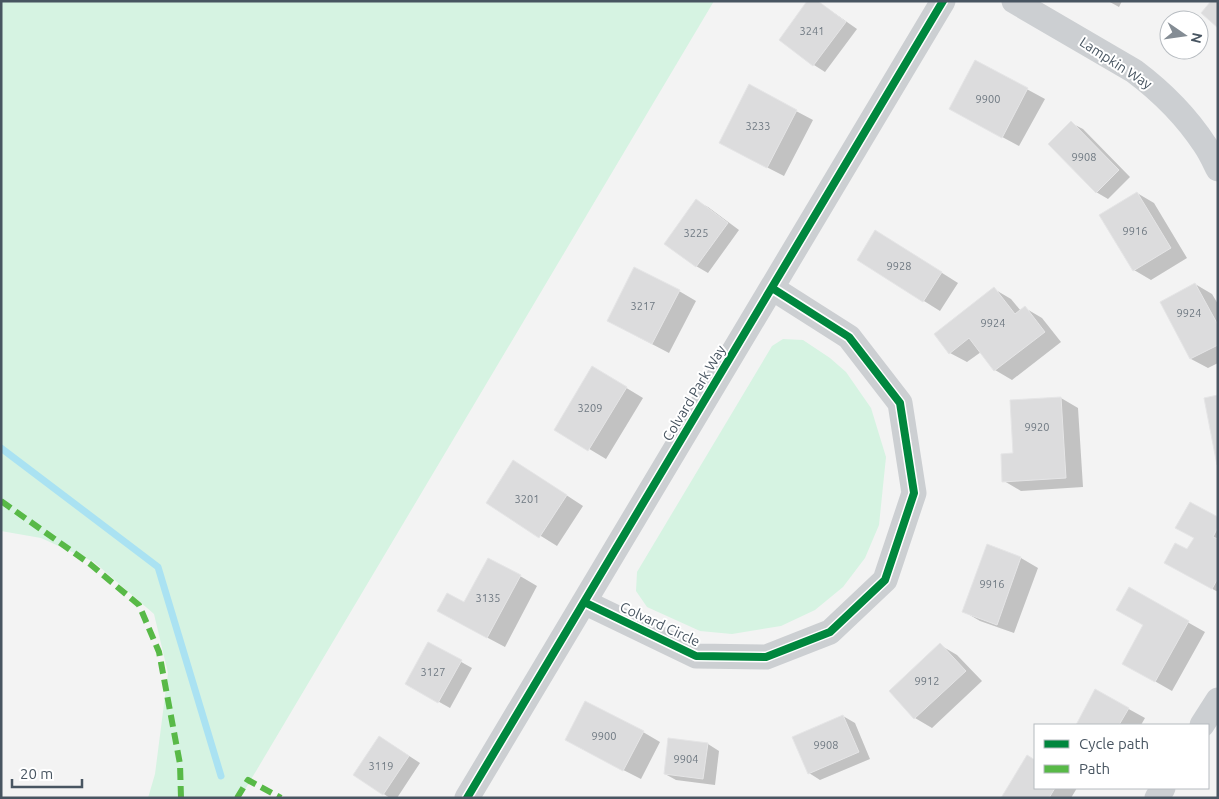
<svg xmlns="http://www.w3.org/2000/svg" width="1219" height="799" font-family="Ubuntu,sans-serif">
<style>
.green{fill:#d6f3e2}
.shadow{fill:#0003}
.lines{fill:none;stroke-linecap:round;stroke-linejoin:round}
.stream{stroke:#aae2f2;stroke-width:7}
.building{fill:#dcdcdd;stroke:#e5e5e6}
.minor{stroke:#cccfd2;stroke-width:25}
.quiet{stroke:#58b947;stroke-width:6;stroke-dasharray:12 6;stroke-linecap:butt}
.cycleway-casing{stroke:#fff;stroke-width:11}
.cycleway{stroke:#00873e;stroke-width:8}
.labels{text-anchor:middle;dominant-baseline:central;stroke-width:4;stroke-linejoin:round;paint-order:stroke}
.number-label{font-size:11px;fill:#6e7881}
.street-label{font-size:14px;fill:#485561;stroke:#fff}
</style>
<rect width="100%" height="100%" fill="#f3f3f3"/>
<path class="green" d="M1,1H714L240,798H148L155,774L168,673L154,614L94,562L41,538L1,531Z
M783,339L803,340L830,358L846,372L871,408L886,457L879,525L865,558L843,587L815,610L781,626L732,634L700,631L647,607L636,591L637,572L772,346Z"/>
<path class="shadow" d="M817,1L857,29L825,72L814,65L780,40Z
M1108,1H1122L1119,7Z
M975,61L1045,99L1019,146L967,118Z
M796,111L813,120L784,176L737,152Z
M1071,123L1083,129L1130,177L1108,199L1096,192Z
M1137,193L1154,203L1187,258L1151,280L1134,270Z
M696,201L708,207L739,230L708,273L696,266Z
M893,242L958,283L940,311L924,301Z
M1195,284L1212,294L1218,304V363L1208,368L1191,359L1161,303Z
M994,289L1011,299L1021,311L1025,308L1042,318L1061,342L1012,380L995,370L981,352L967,362L950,353Z
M679,291L696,301L669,353L625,330Z
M610,378L643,398L606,459L556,429Z
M1061,398L1078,408L1083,487L1021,491L1004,481L1014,454L1011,401Z
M531,472L583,506L557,546L488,503Z
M1218,518V592L1183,573L1188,551L1195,538Z
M987,545L1021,558L1038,568L1014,633L980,621L963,611Z
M520,576L537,586L505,647L456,621Z
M1129,589L1205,632L1172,691L1123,663L1145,625Z
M429,644L472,668L450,708L407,684Z
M940,645L957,655L982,681L932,728L915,718L891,692Z
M1096,691L1145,718L1141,725H1077Z
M843,716L855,723L870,759L820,780L809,773Z
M643,732L660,742L641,779L584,750Z
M380,737L420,763L397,798H390L354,775Z
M708,744L719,751L715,785L676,780L665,774Z
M1027,756L1035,761V788H1077L1071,798H1002Z"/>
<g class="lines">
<path class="stream" d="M1,448L158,567L221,776"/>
</g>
<path class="building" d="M807,1H818L846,22L813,66L779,40Z
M1211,1H1218V28L1201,13Z
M975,60L1028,88L1002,138L949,109Z
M749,84L797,110L767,168L719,143Z
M1071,121L1119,170L1096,193L1048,144Z
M1137,192L1171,248L1133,271L1099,215Z
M696,199L728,223L696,267L664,244Z
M875,230L942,272L923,302L857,260Z
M634,267L680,290L652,344L607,321Z
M1195,283L1218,325V345L1190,359L1160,302Z
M994,287L1015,314L1025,306L1045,332L994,371L969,338L949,354L934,334Z
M592,366L627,387L588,451L554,430Z
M1218,395V465H1217L1204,398Z
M1061,397L1066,478L1002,482L1001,454L1013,453L1010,400Z
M513,460L567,495L539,538L486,503Z
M1190,502L1218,517V527L1213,537L1218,539V578L1212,589L1164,563L1175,543L1187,549L1194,538L1175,528Z
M987,544L1021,557L997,625L962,612Z
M488,558L521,575L487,638L437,611L447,593L464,602Z
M1129,587L1189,621L1155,682L1122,664L1143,625L1116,610Z
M428,642L462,660L438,703L405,684Z
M940,643L966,671L914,719L889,691Z
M1095,689L1129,708L1119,725H1076Z
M585,701L644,731L623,771L565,740Z
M843,715L859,752L808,774L792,737Z
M379,736L409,756L383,795L353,775Z
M668,738L708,743L703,779L664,774Z
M1027,755L1035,760V788H1055L1049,798H1001Z"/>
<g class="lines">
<path class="minor" d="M1014,1L1134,71C1162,92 1186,116 1205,145C1210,152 1214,161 1218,169
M584,602L696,656L766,657L830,632L885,580L914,493L900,403L849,337L772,288
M1202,725L1218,700
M467,798L943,1
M1157,798L1163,788"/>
<path class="quiet" d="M1,501L90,564L139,605L159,652L180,764L181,798
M237,798L248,780L281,798"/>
<defs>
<path id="cycleway" d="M584,602L696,656L766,657L830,632L885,580L914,493L900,403L849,337L772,288
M467,798L943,1"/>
</defs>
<use href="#cycleway" class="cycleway-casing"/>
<use href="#cycleway" class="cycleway"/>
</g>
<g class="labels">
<g class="number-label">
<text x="812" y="31">3241</text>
<text x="988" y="99">9900</text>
<text x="758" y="126">3233</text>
<text x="1084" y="157">9908</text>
<text x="1135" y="231">9916</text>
<text x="696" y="233">3225</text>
<text x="899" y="266">9928</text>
<text x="643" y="306">3217</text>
<text x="1189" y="313">9924</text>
<text x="993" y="323">9924</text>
<text x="590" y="408">3209</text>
<text x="1037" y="427">9920</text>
<text x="527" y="499">3201</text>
<text x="992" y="584">9916</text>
<text x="488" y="598">3135</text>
<text x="433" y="672">3127</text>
<text x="927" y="681">9912</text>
<text x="604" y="736">9900</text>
<text x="826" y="745">9908</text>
<text x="686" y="759">9904</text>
<text x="381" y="766">3119</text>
</g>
<g class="street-label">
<text transform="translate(1116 63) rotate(33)">Lampkin Way</text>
<text transform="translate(694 393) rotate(-59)">Colvard Park Way</text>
<text transform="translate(660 624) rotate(25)">Colvard Circle</text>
</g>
</g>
<rect width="1219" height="799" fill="none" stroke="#485561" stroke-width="5"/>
<rect x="1034" y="724" width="175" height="65" fill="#ffffff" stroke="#b6bbc0"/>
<rect x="1044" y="740" width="25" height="8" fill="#00873e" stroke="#b6bbc0"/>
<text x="1079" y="749" font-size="15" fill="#485561">Cycle path</text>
<rect x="1044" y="765" width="25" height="8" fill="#58b947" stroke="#b6bbc0"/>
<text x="1079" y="774" font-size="15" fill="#485561">Path</text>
<g transform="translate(1184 35) rotate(103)"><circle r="24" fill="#ffffff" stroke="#b6bbc0"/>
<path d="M0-4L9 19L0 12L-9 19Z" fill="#848c94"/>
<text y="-8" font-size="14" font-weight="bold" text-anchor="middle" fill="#485561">N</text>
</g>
<path d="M12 779v8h70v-8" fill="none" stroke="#485561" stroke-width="2.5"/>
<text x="20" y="779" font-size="15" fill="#485561" stroke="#ffffff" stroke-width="4" paint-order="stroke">20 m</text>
</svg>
